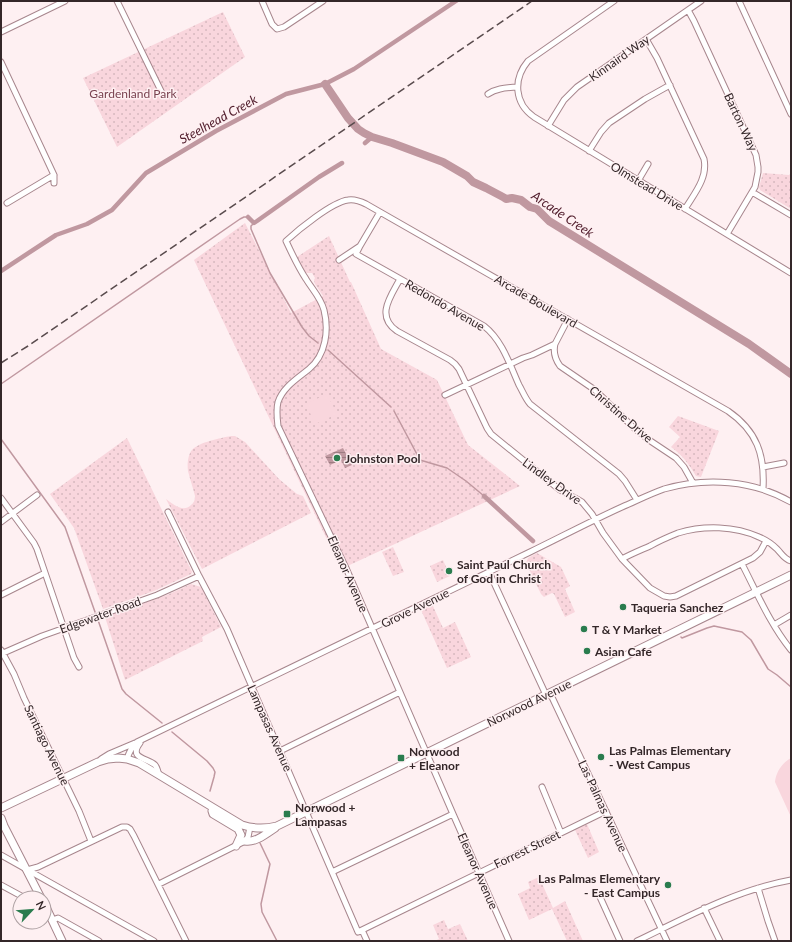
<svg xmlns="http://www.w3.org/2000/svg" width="792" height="942" font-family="Lato,sans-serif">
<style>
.grass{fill:url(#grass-dots)}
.garden{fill:#f9d6dd}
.water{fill:url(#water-rules)}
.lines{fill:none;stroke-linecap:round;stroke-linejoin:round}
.stream{stroke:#c098a0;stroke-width:1.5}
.canal{stroke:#c098a0;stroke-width:4.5}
.river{stroke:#c098a0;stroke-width:8}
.street-casing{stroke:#a7868d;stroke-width:7}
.secondary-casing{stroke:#a7868d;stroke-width:9}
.street{stroke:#fff;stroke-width:5}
.secondary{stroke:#fff;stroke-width:7}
.rail{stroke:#594b4d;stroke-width:1.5;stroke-dasharray:8 4;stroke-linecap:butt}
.poi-dot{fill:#2a7c4e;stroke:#fef0f2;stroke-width:1.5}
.labels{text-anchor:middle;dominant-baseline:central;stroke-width:3;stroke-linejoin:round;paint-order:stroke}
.street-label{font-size:12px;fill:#342729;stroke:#fef0f2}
.park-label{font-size:12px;fill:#7a4250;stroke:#fef0f2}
.poi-label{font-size:12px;font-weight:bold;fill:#342729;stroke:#fef0f2;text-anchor:start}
.water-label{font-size:13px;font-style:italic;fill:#54202f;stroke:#fef0f2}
</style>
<defs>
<pattern id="grass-dots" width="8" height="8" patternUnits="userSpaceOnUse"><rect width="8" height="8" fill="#f9d6dd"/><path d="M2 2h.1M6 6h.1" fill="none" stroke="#d6b8be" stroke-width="1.8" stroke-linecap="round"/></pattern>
<pattern id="water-rules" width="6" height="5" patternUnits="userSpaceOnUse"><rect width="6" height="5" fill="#c098a0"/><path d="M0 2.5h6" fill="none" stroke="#9d7c82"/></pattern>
</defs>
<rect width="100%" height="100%" fill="#fef0f2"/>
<path class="grass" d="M223,12L245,57L117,147L83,78Z
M763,173L789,175L791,174V209L760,190L759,187Z
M245,223L291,313L323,296L315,284L314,280L315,278L312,273H307L305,272L297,257L329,236L350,282H351L381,349L437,380L468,445L520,486L341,569L194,260Z
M678,416L719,431L701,477L696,476C689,464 682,455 671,447L680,437L669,427Z
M231,436H235L245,442L279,479L297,494L303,496L311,513L202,569L166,499C173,504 183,513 191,505C194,503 195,500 195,496C193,488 190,479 188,471C187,465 188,454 192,450C199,442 221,438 231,436Z
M127,438L192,572L191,574L154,591L103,609L74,528L50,494Z
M393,547L404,572L393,576L382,552Z
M537,553L561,567L570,586L565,589L575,612L565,617L554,594L552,593L544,597L541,594L526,563L528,558Z
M443,560L450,576L437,582L430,566Z
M191,584L201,587L221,627L202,637L203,641L125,680L105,617L167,595Z
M432,604L443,628L455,622L471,657L447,668L421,610Z
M587,824L599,852L588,858L575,830Z
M539,877L553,908L565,901L583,941H567L552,909L529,920L518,894L530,888L528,882Z
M444,920L448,929L460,924L468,941H434L439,939L433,925Z"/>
<path class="garden" d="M327,394L337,414L315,424L306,404Z
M791,758V817L775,782C776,772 782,763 791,758Z"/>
<path class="water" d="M343,448L352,465L345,468L341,460L330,465L325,456Z"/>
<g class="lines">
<path class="stream" d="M254,223L251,226V229L270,273L302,327L309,336L318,343
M328,350L391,407
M1,384L240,219L244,217H248
M394,411L420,460L447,468L466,481L484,496
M1,439L65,527L95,612
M98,620L122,689L126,694L162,723
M681,637L682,638L707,628L714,626L742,632L751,640L768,669L777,675L791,687
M172,732L207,761L213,768L215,772L214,777L210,791
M260,843L270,864L261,904L262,912L277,941"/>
<path class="canal" d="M365,143L372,137
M248,217L254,223L257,221L319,177L342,163
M1,271L56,235L87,224L112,210L146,173L216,131L286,94L325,84L354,69L456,1
M484,496L533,541"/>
<path class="river" d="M325,84L348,118L358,129L364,133L372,137L392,143L443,162L467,176L473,182L486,188L503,197L506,199L512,198L521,200L530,207L537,209L549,221L749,344L791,374"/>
<defs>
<path id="street" d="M117,1L163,95
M262,1L272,24L277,29L284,27L323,1
M614,1L528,61C513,79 514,103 534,117L791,273
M739,1L791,114
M688,10L694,21L756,155L758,167V172L755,187L727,234
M1,32L65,1
M646,39L657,58L704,159C708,178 694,194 685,209
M1,62L54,175V183
M488,94C497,88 506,88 517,87
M548,126L564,100L577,87L701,1
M589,151L601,132L609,123L645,99L670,85
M638,181L648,164
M752,192L791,215
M7,203L54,175
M360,246L356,254L484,326C502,340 510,365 519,385C523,392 525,398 530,404L619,474L625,481L637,500
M339,260L360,246L380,212
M400,279C391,296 375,316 397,331L450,360L455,364L459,369L487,428L491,434L560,490L577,499L582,502L592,514L603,533L622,559L650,588L664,596L670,597L676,596L753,558L760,552L766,541
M555,344C553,352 555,359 560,366L595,390L634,428L649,440L676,458L684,467L693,483
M445,395L523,358L532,355L555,344L568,319
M763,467L784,463
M1,498L34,543L37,549L74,658L79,667
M168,512L199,576L227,629L358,932L362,930
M1,522L37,495
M622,559C631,554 641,550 650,546C659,541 668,537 678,533C704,525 735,526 759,537C766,540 772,544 777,549C782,554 784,559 791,561
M742,564C757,593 770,624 791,650
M489,572L546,695
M1,595L45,573
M774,625L791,615
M1,650L14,674L24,698L79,811L91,841
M1,654L42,636L157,595L199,576
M550,693L667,941
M140,743C128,759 148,758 155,765C157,767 158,772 159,775
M280,751L400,692
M101,759L109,754L135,743
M127,759C129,752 132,747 137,742L530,552C561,537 591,521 622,507C636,501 650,494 664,489C706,477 753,480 791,502
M542,787L561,833
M1,855L154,941
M27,870L38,867L122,827H127L130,829L134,836L186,941
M332,872L453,814
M159,884L245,841L248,837L250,827
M1,885L25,898
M758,888L768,921L775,941
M600,897L620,941
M704,908L720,941
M52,920L58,918L99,941
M362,930L606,811
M362,930L367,941
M509,941L453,814L346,568L278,426C277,418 276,410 278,402C283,387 298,378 309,369C326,355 329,330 324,310C321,298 312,289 306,279C298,267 292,254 286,241C298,230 332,202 348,200C354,199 360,201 366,204L728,411C757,431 765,455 763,489
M637,941C687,917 736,890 791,880"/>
<path id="secondary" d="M1,808L98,762L108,759L118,758L127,759L139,763L159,775L242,825C254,829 265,829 277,826L791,575
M212,811L213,814L238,829L241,835L236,846
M1,818L4,826L41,898
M245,841C255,843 266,834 275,828
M44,903L62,941"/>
</defs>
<use href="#street" class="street-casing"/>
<use href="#secondary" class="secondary-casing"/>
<use href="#street" class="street"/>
<use href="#secondary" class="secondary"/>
<path class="rail" d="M1,363L28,346L532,1"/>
</g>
<g class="poi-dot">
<circle cx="337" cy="458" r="4"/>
<circle cx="449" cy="571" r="4"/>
<circle cx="623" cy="607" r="4"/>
<circle cx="584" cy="629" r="4"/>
<circle cx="587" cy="651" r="4"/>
<circle cx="601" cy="757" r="4"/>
<rect x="397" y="754" width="8" height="8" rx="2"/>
<rect x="283" y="810" width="8" height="8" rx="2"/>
<circle cx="668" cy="885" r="4"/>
</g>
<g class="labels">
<g class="street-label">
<text transform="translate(619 58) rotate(-35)">Kinnaird Way</text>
<text transform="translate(741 122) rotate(65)">Barton Way</text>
<text transform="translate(647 186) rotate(31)">Olmstead Drive</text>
<text transform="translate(536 301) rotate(30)">Arcade Boulevard</text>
<text transform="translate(445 305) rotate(30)">Redondo Avenue</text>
<text transform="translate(621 414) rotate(41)">Christine Drive</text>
<text transform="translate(552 481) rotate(36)">Lindley Drive</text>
<text transform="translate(348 574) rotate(66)">Eleanor Avenue</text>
<text transform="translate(415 608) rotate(-26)">Grove Avenue</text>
<text transform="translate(100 615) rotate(-20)">Edgewater Road</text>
<text transform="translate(529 703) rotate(-26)">Norwood Avenue</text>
<text transform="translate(270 728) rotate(66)">Lampasas Avenue</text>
<text transform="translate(47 745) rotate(64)">Santiago Avenue</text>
<text transform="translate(603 806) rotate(65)">Las Palmas Avenue</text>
<text transform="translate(527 849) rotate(-26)">Forrest Street</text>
<text transform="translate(478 871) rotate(66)">Eleanor Avenue</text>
</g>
<g class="park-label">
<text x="133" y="93">Gardenland Park</text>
</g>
<g class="poi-label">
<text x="345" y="458">Johnston Pool</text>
<text x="457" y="564">Saint Paul Church<tspan x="457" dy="14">of God in Christ</tspan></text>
<text x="631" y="607">Taqueria Sanchez</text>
<text x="592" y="629">T &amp; Y Market</text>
<text x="595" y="651">Asian Cafe</text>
<text x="609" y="750">Las Palmas Elementary<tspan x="609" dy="14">- West Campus</tspan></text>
<text x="409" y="751">Norwood<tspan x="409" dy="14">+ Eleanor</tspan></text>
<text x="295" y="807">Norwood +<tspan x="295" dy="14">Lampasas</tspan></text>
<text x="660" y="878" text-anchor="end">Las Palmas Elementary<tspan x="660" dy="14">- East Campus</tspan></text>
</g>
<g class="water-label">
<text transform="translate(218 119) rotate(-29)">Steelhead Creek</text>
<text transform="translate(563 214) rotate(34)">Arcade Creek</text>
</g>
</g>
<rect width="792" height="942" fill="none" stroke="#342729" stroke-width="4"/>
<g transform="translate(32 910) rotate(64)"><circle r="19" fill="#fef0f2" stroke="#ada0a2"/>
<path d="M0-3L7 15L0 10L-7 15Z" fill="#2a7c4e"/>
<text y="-6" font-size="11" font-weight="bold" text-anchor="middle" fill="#342729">N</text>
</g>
</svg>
